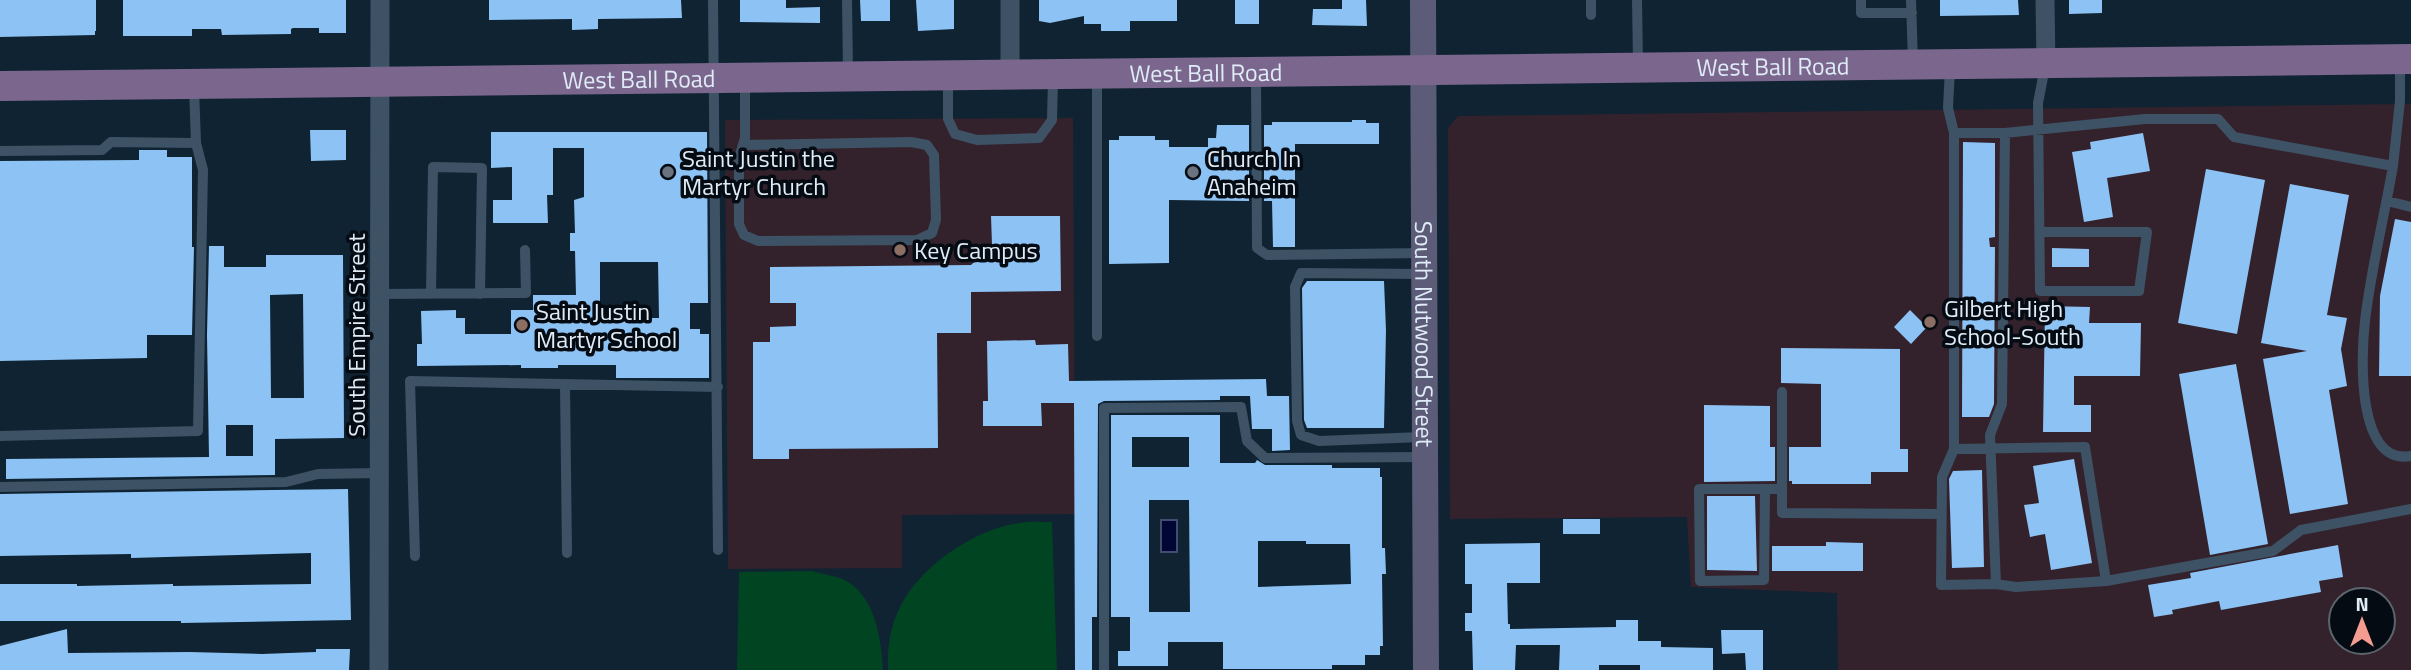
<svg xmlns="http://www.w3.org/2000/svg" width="2411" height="670" font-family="'Titillium Web',sans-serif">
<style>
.education{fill:#33222c;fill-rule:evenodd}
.green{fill:#014422}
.water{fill:#000735;stroke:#434b6f;stroke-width:2}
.building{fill:#8cc2f4;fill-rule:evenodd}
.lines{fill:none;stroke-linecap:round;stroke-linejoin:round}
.lane{stroke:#3e5265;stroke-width:10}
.street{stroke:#3e5265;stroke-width:19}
.secondary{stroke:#5c5c79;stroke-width:26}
.primary{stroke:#7b678d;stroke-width:30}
.worship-dot{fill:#6b7280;stroke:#050b13;stroke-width:2.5}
.education-dot{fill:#8d6e63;stroke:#050b13;stroke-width:2.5}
.labels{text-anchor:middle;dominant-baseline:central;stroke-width:7;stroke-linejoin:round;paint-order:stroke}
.street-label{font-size:24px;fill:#dfebf6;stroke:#050b13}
.poi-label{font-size:24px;fill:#dfebf6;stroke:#050b13;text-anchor:start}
</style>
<rect width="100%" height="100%" fill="#102333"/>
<path class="education" d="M2411,104V670H1838L1837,593L1691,587L1687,517L1450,519L1448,128L1458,116ZM2341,600H2383V642H2341Z
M1073,118L1075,514L902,515V568L728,569L725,120Z"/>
<path class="green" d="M1052,522L1057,670H888C887,648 890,627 900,607C919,567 976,528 1020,523C1030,521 1042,522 1052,522Z
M812,571C822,574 836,576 845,580C876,597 881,639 883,670H737L739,572Z"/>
<path class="water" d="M1161,520H1177V552H1161Z"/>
<path class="building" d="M0,0H96V31H95V35L0,37Z
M123,0H346V33H319V28H293L291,29V34L222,35L221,29H192V36H123Z
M489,0H681L682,18L598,19V29L572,30V19L489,20Z
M740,0H786V8L820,7V23L740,22Z
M860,0H890V21H861Z
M916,0H954V29L918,31Z
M1039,0H1177V21H1130V31H1101V24H1084V16L1050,23L1039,21Z
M1235,0H1259V24H1235Z
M1342,0H1366L1367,26L1312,25L1313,9H1342Z
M1940,0H2018L2019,15L1940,16Z
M2069,0H2102V13L2069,14Z
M1352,120H1366V123H1379V144H1295V247H1273L1272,201H1264V125H1272V122H1352Z
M1217,125H1249V201L1169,200V263L1109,264V140H1119V136H1155V140H1169V147H1208V138H1216Z
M310,130H346V160L311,161Z
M491,132H707L708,303H690V329H700V334H709V378H616V365H558V368H521V365L417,366V344H422L421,311L456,310V318H465V334H511V310H533V295H576L575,251H570V233H575L574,200L584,197V148H553V195H547L548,223H493V200H512V167L491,168ZM600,262H658L659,318H600Z
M2143,133L2150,171L2107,178L2113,217L2084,222L2072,152L2091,149L2090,142Z
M1963,142L1995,143V237L1989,238L1990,247H1995L1994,404L1989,417H1962Z
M139,150H167V157H192V247H194L192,335H147V358L0,361V161L139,160Z
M2206,169L2265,180L2237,334L2178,323Z
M2290,184L2349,195L2327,315L2347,318L2341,349L2347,386L2329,390L2348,504L2290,514L2263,359L2307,351L2261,343Z
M991,216H1060L1061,291L971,292V333H937L938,448L789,449V459H753V342H770V327L796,326V303H770V267L971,265L992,245Z
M2395,219L2411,222V376H2379L2380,296Z
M209,246H224V267H266V255H343L344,438L275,439V475L6,479V459L209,457L207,335ZM303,294L304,398H271L270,295ZM226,425H253V456H226Z
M2052,248L2089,249V267H2052Z
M1307,281H1384L1386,330L1384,428H1307L1304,420L1302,288Z
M2045,306L2090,307L2089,323H2141L2140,376H2074V405H2091V432H2043Z
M1910,310L1927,327L1911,344L1894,327Z
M1035,340L1036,345L1068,344L1069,381L1266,379L1267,396H1289L1290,450L1272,451V429H1252L1250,396H1220V400L1104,401L1098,404L1097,617H1092V670H1075L1074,403H1041L1042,426H983V401H988L987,341Z
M1781,348L1900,349V449H1908V472H1871V484H1792V481H1789V447H1821V384L1781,383Z
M2236,364L2268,544L2210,555L2179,374Z
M1704,405L1770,406V447H1775V481L1704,482Z
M1111,415H1220V463H1255L1257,460L1265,465H1332V468H1380V477H1382V548H1385L1386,574H1382L1383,646H1380V655H1365V665H1332V669H1223V642H1168V666H1118V651H1130V617H1111ZM1132,437H1189V467H1132ZM1149,500H1189L1190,612H1149ZM1258,541H1306V544H1350L1351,584L1258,587Z
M2074,459L2092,563L2051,570L2045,534L2030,537L2024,505L2039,503L2033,466Z
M1982,470L1984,567L1952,568L1949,479L1953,471Z
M348,489L351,620L181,623V621H0V584H77V586L173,584V586L311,584V553L131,558V554L0,556V494Z
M1707,496H1755L1757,571L1707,570Z
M1563,519H1600V534H1563Z
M1826,542L1863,543V571H1772V546H1826Z
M1540,543V583H1507L1508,624H1510V629L1616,627V620H1638V641H1661V647L1713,648V670H1640V665H1599V670H1559L1560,645H1516L1515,670H1473L1472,631H1465V613H1472V584H1465V544Z
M2338,545L2343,577L2319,581L2321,592L2221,610L2219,601L2172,610L2173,614L2154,617L2148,585L2191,578L2190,573Z
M67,629L68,653L190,652L262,654L316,652V649H350L349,670H0V646Z
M1721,630H1763V670H1746L1745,653L1722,654Z"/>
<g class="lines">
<path class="lane" d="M713,0L718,550
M847,0L848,72
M1591,0V15
M1637,0L1638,63
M1861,0V13H1912
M1911,0L1913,62
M1950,68L1948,108L1954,133V449L1942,477L1941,585L1996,584L1990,435L2002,404L2005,133L2145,119H2218L2234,137L2393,166C2384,218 2371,269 2365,321C2361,355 2356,466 2411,456
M1256,76L1257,248L1267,255L1424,253
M1097,77V336
M948,79V119L955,134L977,140L1039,138L1052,120L1053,79
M1954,133H2005
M743,145L911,142L927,145L934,155L936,220L932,233L917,240L758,241L744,235L739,224V158L745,138V81
M0,151L102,150L111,142L196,143
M2393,166L2400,101V62
M2387,201L2411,207
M2040,232H2147L2139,291H2040L2038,103L2045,67
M381,294L526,293L525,250
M431,294L433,167L482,168L480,294
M565,385L567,553
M1782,392V513L1941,514
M0,436L198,431L203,170L196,143L194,88
M1422,437L1319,441L1301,435L1297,421L1295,287L1301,273L1424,274
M1954,449L2085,447L2106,581
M0,487L286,482L318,474L380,473
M1765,490L1764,580L1700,581L1699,489H1782
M415,556L410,381L718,387
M1996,584L2016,587L2106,581L2273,551L2301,530L2411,509
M1104,670V408L1241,407L1247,441L1265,458L1425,457"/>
<path class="street" d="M1010,0V74
M2045,0L2046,63
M379,670L380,0"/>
<path class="secondary" id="s1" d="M1423,0L1426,670"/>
<path class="primary" id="s2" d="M0,86L2411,59"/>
</g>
<g class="worship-dot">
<circle cx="668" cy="172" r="7"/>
<circle cx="1193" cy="172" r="7"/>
</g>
<g class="education-dot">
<circle cx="900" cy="250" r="7"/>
<circle cx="1930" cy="322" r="7"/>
<circle cx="522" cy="325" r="7"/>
</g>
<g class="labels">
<g class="street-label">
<text stroke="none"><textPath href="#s2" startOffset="1773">West Ball Road</textPath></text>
<text stroke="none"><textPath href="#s2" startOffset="1206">West Ball Road</textPath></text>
<text stroke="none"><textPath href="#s2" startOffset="639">West Ball Road</textPath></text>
<text transform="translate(356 335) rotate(-90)">South Empire Street</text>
<text stroke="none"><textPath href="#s1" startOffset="334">South Nutwood Street</textPath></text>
</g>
<g class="poi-label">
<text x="682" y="158">Saint Justin the<tspan x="682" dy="28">Martyr Church</tspan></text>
<text x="1207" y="158">Church In<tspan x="1207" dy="28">Anaheim</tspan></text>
<text x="914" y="250">Key Campus</text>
<text x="1944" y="308">Gilbert High<tspan x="1944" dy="28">School-South</tspan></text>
<text x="536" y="311">Saint Justin<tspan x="536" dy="28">Martyr School</tspan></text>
</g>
</g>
<g transform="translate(2362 621)"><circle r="33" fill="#050b13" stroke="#5c656e" stroke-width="2"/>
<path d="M0-5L12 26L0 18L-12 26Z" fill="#f59c91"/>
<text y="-10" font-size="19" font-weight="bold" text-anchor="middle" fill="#dfebf6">N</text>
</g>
</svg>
